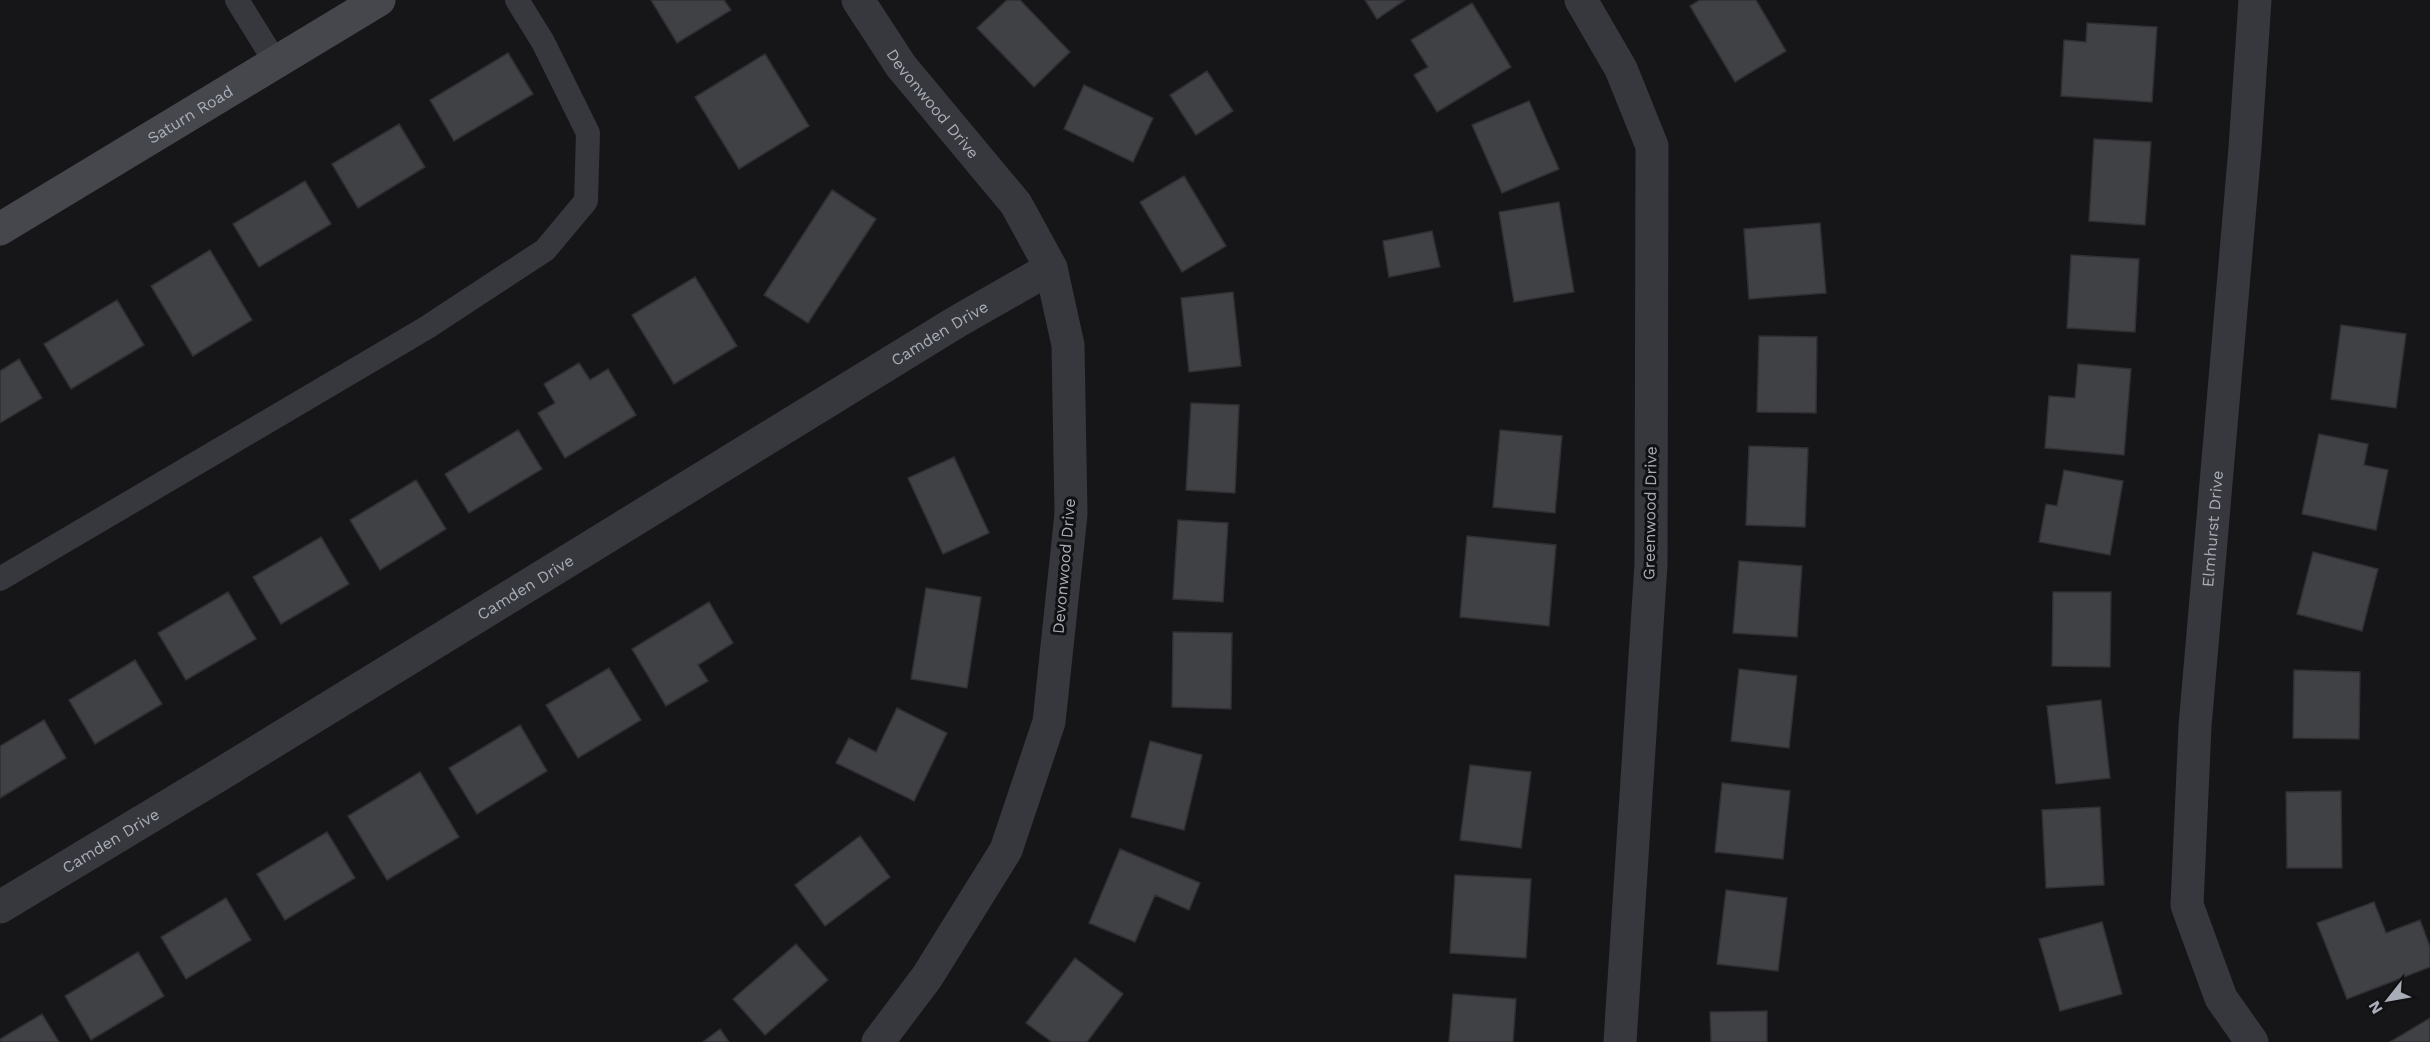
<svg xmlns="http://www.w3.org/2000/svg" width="2430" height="1042" font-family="'Work Sans',sans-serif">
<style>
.building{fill:#404145;stroke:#303034;stroke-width:1.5}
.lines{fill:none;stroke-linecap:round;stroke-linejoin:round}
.lane{stroke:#37383d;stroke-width:24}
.street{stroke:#37383d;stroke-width:33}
.secondary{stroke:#45474d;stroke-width:33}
.labels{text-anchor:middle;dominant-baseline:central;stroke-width:6;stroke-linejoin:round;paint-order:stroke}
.street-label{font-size:16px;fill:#a8adb8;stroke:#111113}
</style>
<rect width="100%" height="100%" fill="#161618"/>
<path class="building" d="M651,0H724L731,10L677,43Z
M1007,0H1020L1070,52L1034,87L977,28Z
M1365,0H1405L1377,19Z
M1700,0H1756L1786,51L1735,82L1690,6Z
M1472,3L1511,67L1437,112L1414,75L1428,67L1411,40Z
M2087,23L2157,27L2152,102L2061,96L2064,40L2086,42Z
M508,53L533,94L454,141L430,100Z
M765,54L809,126L739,169L695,97Z
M1207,71L1233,111L1196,135L1170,95Z
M1084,85L1153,118L1133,162L1064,129Z
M1529,101L1559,169L1502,193L1472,125Z
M399,124L425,167L358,208L332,164Z
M2094,139L2151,142L2145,225L2089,221Z
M1184,176L1226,246L1182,272L1140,202Z
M305,181L331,224L259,267L233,224Z
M832,190L876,219L808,323L764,295Z
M1559,202L1574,292L1514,302L1499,212Z
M1820,223L1826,293L1749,299L1744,229Z
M1432,231L1440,267L1389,277L1383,241Z
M210,250L252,320L193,356L151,286Z
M2071,255L2139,259L2135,332L2067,328Z
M695,277L737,346L674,384L632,315Z
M1233,292L1241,366L1189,372L1181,298Z
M117,300L144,345L71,389L44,344Z
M2341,325L2406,334L2396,408L2331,399Z
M1759,336L1817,337L1816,413L1757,412Z
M19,359L42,398L0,423V371Z
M579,363L590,380L608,369L636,415L565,458L538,413L555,403L544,384Z
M2078,364L2131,369L2124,455L2045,448L2049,396L2075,398Z
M1191,403L1239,405L1235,493L1186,490Z
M518,430L542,469L469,513L445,474Z
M1500,430L1562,436L1555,513L1493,507Z
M2319,434L2368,444L2364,465L2388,470L2376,530L2302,514Z
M1749,446L1808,448L1805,527L1746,525Z
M954,457L989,533L943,554L908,478Z
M2064,470L2123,481L2110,555L2039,542L2046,504L2057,506Z
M416,480L446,529L380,570L350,520Z
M1178,520L1228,523L1223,602L1173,599Z
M1467,536L1556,545L1549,626L1460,617Z
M321,537L349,584L281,624L253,577Z
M2313,552L2378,569L2362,631L2297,614Z
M1739,561L1802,566L1797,637L1733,633Z
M926,588L981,597L967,688L911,679Z
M228,592L256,639L186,680L158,633Z
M2053,592H2111L2110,667L2052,666Z
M709,602L733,643L698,665L708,681L666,706L632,649Z
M1173,632L1232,633L1231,709L1172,707Z
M135,660L162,704L95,744L69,700Z
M609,668L641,720L578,758L546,705Z
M1739,669L1797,676L1789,748L1731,741Z
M2294,670L2360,672L2359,739L2293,738Z
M2101,700L2110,778L2056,784L2047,706Z
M897,708L947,733L914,801L836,763L849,738L876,752Z
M44,720L66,758L0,798V746Z
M520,725L547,771L477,814L449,768Z
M1150,741L1202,755L1184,830L1131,817Z
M1470,765L1531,772L1521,848L1460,840Z
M420,772L459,837L387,880L348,816Z
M1722,783L1790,791L1783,859L1715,852Z
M2341,791L2342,868H2287L2286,792Z
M2100,807L2104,885L2046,888L2042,810Z
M327,832L355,878L285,920L257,874Z
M860,836L890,877L825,926L795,885Z
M1120,849L1200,883L1189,910L1155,895L1135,942L1089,923Z
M1455,875L1531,879L1526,958L1450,953Z
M1726,890L1787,898L1778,971L1717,964Z
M226,898L251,940L186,979L161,937Z
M2374,902L2386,933L2420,920L2430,947V967L2347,999L2317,923Z
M2102,922L2122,994L2060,1011L2039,939Z
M796,944L828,980L765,1035L733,999Z
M138,952L164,996L91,1040L65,996Z
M1075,958L1123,994L1087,1042H1052L1026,1023Z
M1453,994L1516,999L1513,1042H1449Z
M1767,1011V1042H1711L1710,1012Z
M42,1014L59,1042H0V1039Z
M2430,1018V1042H2390Z
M720,1029L729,1042H703Z"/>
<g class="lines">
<path class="lane" d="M237,0L276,63
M0,579L426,328L545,250L586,201L588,133L543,42L517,0"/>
<g class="street">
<path id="s1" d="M858,0L901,66L1016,204L1051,268L1068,345L1071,514L1049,722L1006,850L927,977L878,1042"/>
<path d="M1581,0L1621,69L1652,146L1651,564L1620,1042"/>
<path id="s2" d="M0,907L229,769L958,321L1051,268"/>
<path id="s3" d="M2252,1042L2221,998L2187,905L2195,726L2245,148L2255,0"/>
</g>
<path class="secondary" id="s4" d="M0,229L379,0"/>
</g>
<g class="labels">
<g class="street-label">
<text stroke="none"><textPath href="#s1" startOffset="128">Devonwood Drive</textPath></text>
<text stroke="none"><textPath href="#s4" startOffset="222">Saturn Road</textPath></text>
<text stroke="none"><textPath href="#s2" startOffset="1101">Camden Drive</textPath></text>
<text transform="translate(1650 513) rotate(-89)">Greenwood Drive</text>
<text stroke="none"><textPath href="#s3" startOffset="530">Elmhurst Drive</textPath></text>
<text transform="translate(1064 566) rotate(-85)">Devonwood Drive</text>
<text stroke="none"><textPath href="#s2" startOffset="615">Camden Drive</textPath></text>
<text stroke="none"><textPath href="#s2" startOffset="129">Camden Drive</textPath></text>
</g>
</g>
<g transform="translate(2388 1000) rotate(239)" stroke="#111113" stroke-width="4.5" paint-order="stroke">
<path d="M0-4.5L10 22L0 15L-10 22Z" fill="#a8adb8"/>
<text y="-9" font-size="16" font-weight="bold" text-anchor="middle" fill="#a8adb8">N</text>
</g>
</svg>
